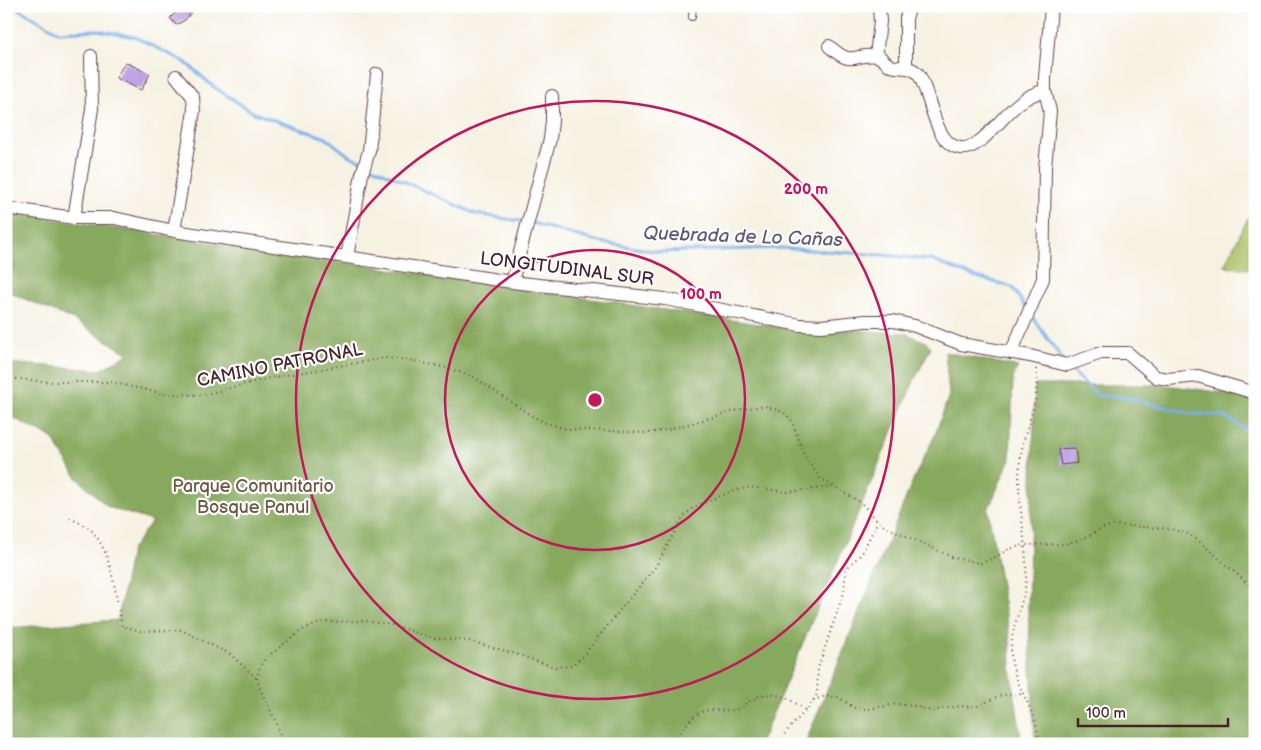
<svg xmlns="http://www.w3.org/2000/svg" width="1261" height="750" font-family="'Balsamiq Sans',sans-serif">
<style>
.green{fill:#aac369;stroke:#7a714a}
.forest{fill:#87a95d;stroke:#686444}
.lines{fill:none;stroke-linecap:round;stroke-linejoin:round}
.stream{stroke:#77afe7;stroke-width:3}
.building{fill:#bc9fe4}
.lane-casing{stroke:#643f47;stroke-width:8}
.street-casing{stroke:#643f47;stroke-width:14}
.path{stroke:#643f47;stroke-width:2;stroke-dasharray:1 4;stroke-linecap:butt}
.lane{stroke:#fff;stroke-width:6}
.street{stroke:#fff;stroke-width:12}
.ring{fill:none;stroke:#c2185b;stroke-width:2.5}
.labels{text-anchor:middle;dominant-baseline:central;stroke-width:4.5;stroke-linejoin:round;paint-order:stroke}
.street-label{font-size:18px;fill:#4a1f2b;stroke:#fff}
.park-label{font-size:18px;fill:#6c5841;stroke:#fff}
.water-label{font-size:19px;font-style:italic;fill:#5c5976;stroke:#fff}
.centre{fill:#c2185b;stroke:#fff;stroke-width:2.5}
.ring-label{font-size:15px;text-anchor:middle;font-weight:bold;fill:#c2185b;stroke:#fff;stroke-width:4.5;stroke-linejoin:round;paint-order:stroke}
</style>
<rect width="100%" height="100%" fill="#fff"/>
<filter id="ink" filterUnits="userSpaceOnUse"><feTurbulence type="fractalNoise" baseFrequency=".02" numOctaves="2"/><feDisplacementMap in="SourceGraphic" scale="10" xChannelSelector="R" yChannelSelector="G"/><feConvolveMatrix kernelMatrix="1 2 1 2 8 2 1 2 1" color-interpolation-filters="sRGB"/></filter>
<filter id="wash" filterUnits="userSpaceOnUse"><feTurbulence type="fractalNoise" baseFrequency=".0096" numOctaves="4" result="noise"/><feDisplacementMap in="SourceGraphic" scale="20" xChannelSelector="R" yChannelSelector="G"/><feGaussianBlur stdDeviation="1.12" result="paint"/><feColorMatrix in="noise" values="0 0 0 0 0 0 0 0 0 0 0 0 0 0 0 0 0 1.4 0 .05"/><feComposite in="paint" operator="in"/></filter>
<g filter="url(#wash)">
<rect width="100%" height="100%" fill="#f6f2e3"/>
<path class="green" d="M1255,204V270L1224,266Z"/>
<path class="forest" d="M6,212L819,333L846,330L905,333L926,342L931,347L913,383L760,744H6V628L118,620L131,550L152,521L108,507L77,478L52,438L6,414V363L100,370L128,354L74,320L6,291Z
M945,352L1018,367L1013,378L1010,459L988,510L1010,638L1011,669L1022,744H805L914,478L935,435L949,395Z
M1035,385H1165L1255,397V744H1035L1028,609Z"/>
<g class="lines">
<path class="stream" d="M13,6L59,32L97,30L135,37L185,62L214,87L254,113L326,138L348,155L363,162
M368,165L476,214L526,222
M532,223L600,242L660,252L780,248L883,255L931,260L970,275L1012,287L1026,308
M1031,315L1062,359
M1069,368L1097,395L1124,397L1188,413L1224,416L1255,435"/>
</g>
<g id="blocks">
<path class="building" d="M183,6H188L192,12L185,20L176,25L170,18Z
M125,62L150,74L141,90L116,78Z
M1075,448L1077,463L1061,465L1058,449Z"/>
</g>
</g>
<g filter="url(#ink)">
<use href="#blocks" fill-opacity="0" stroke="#643f47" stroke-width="1"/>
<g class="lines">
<defs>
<path id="lane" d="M692,17L693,6"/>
<path id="street" d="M829,46C854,69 853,52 879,56C883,60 887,64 891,66C901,69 912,65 919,75C931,94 934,145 960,148C987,152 1008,96 1045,91
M876,56L880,21L879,6
M906,67V18L910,6
M6,208L74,218H114L174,231L512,282L665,299L800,325L822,326L865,321H893L915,326L961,344L1030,356L1067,365L1101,353H1128L1156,377L1168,379L1198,376L1255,393
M74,218L92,109L91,56
M174,231L194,111L193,97L176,76
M347,257L362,174L369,151L377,74
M512,282L550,139L552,121V96
M1011,353L1043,279L1045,168L1050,111L1045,91V78L1051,6"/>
</defs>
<use href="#lane" class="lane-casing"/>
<use href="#street" class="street-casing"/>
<path class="path" d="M1036,369C1041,398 1025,426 1021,455C1014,496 1028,538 1026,580C1024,604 1011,626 1011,650C1010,683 1039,710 1039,744
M6,378L53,382H110L165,394L202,395L269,378L385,358L409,360L448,368L474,377L532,416L546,423L567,429L648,433L671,429L742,409L765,406L783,412L791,419L805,457L820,478L860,502L882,525L954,558L981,563L992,559L1009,549L1024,545L1066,544L1085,538L1102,528L1117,525L1171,529L1188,534L1199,541L1255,590
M70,518C76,522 86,525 91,530C113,553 115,596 122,626L140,631L181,630L230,654L257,679
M813,700L826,696L838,697L855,708L869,709L895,704L915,706L931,711L960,706L976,707L1001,695L1024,694
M282,744L277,724L261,691L257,679L260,666L267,657L302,630L322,622L366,621L392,625L433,638L469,641L516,654L554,667L571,666L582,657L656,566L683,517L694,507L732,491L750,487L787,492L832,487
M520,744L529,741L554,744
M567,744L578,740L591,744
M611,744H612
M671,744C680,736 686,721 696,715C709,706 719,712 733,710C742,709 746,702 753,699C772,688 790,698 805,710
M782,744L785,733L810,706L817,694L818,668L844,592L846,569L862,553L878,521"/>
<use href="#lane" class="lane"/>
<use href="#street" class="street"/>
</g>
</g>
<g class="ring">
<circle cx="595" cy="400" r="150"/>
<circle cx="595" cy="400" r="299"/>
</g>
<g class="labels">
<g class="street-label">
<text transform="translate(567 269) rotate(7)">LONGITUDINAL SUR</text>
<text transform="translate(280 365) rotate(-11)">CAMINO PATRONAL</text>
</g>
<g class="park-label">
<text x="253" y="486">Parque Comunitario<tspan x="253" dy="21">Bosque Panul</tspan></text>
</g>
<g class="water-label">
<text transform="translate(743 237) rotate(2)">Quebrada de Lo Cañas</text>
</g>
</g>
<circle cx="595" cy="400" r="8" class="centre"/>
<g class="ring-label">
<text x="806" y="194">200 m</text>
<text x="701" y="299">100 m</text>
</g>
<rect width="1261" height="750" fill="none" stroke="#fff" stroke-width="25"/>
<path d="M1078 718v8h150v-8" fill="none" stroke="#4a1f2b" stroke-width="2.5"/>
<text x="1086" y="718" font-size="15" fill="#4a1f2b" stroke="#ffffff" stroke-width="4" paint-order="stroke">100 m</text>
</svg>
